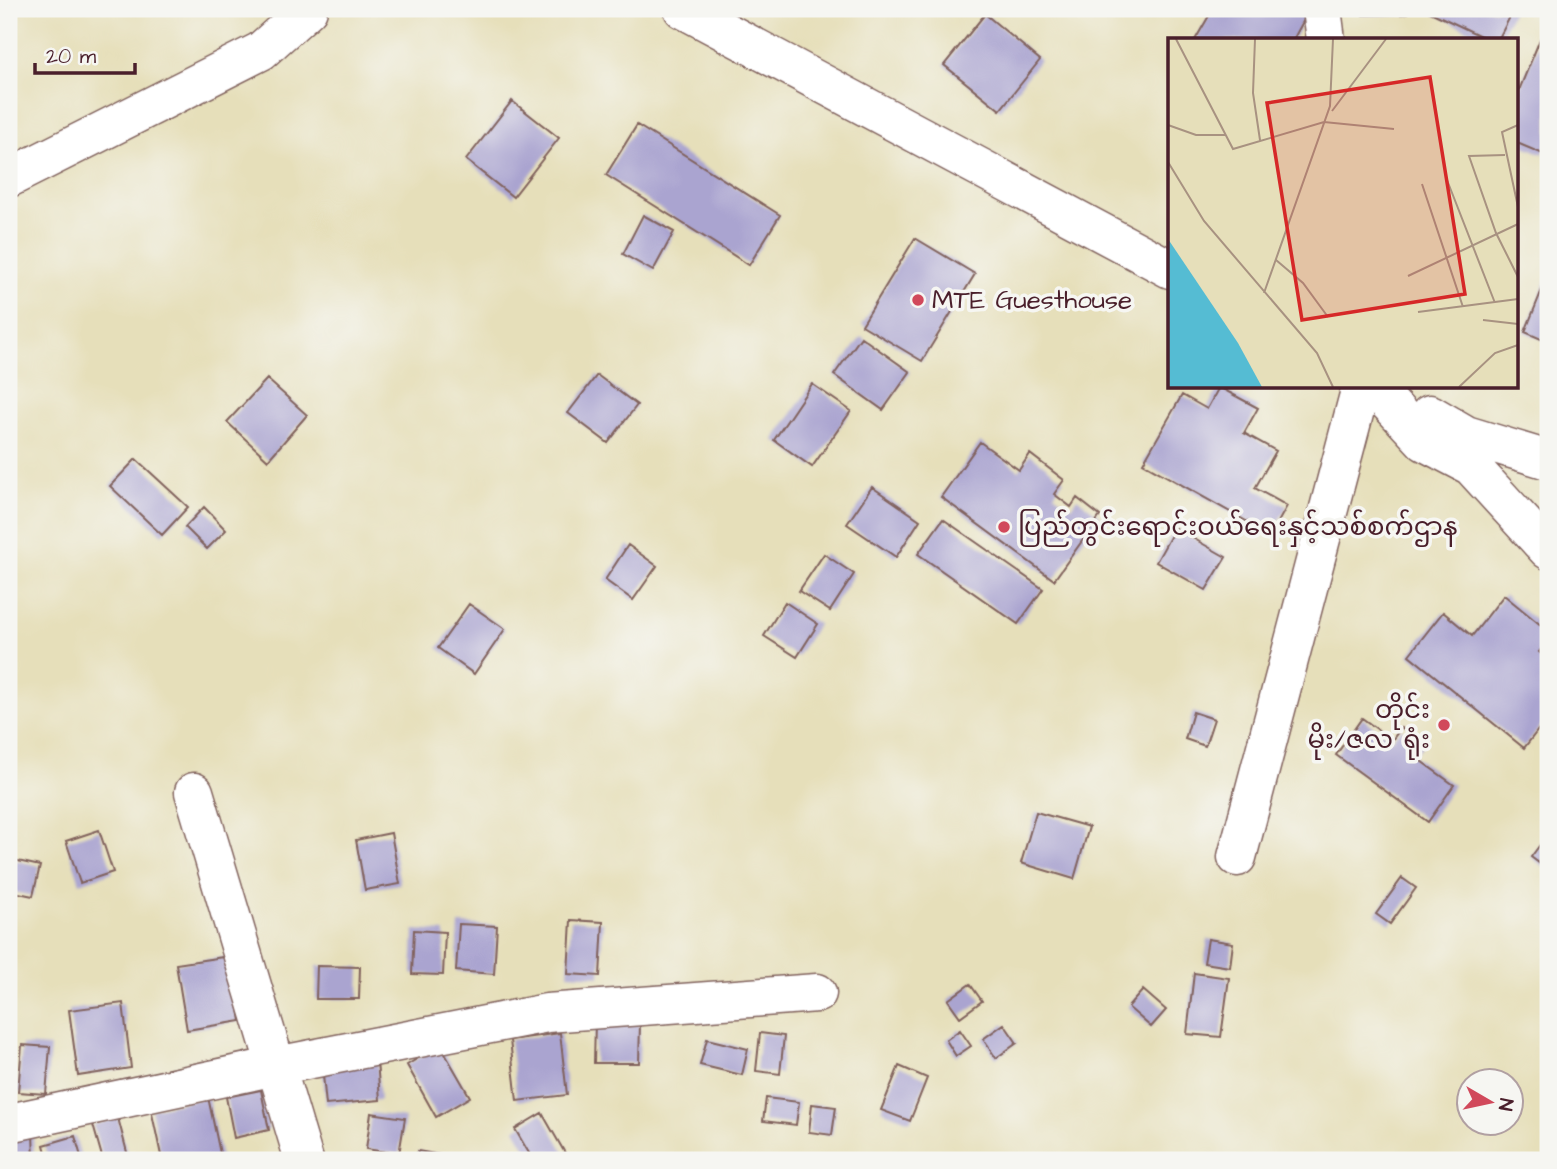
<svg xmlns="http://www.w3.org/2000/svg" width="1557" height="1169" font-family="'Architects Daughter','Noto Sans Myanmar',sans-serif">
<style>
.building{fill:#aaa4d0}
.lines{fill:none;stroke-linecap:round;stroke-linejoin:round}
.minor-casing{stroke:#81625d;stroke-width:41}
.minor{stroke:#fff;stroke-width:38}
.poi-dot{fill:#d1495b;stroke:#f6f6f2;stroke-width:2.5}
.labels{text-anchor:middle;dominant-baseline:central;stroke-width:7;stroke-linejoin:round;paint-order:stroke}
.poi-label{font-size:26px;fill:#4a1f2b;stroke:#f6f6f2;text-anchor:start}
.inset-road{fill:none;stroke:#a89281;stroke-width:2}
.view{fill:#d62828;fill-opacity:0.15;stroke:#d62828;stroke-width:3.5}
.inset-edge{fill:none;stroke:#4a1f2b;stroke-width:3.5}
</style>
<rect width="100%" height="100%" fill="#f6f6f2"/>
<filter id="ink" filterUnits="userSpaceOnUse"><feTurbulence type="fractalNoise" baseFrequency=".0143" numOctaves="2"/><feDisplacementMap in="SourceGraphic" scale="14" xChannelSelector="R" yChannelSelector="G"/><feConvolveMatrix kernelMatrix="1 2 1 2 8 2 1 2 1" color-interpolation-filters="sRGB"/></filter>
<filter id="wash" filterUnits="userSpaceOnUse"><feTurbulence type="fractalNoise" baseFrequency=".00686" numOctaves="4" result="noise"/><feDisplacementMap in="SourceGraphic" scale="28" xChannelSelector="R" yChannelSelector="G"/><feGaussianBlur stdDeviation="1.57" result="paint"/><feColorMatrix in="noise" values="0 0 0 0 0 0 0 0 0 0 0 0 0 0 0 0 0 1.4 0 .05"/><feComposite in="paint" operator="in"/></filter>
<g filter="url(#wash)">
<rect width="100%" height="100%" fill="#e6dfba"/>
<g id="blocks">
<path class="building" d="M1213,9H1294L1306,16L1293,40H1195Z
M1363,9H1407V14L1363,15Z
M1424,9H1514L1498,40H1489Z
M985,14L1040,60L1000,110L944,65Z
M1548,20V141L1543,154L1517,143V95Z
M512,101L559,138L513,197L466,160Z
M637,125L780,215L749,265L606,175Z
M643,215L674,232L653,271L623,254Z
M915,238L975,274L922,361L862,325Z
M1548,275V342L1525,332Z
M861,337L910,372L883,410L834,375Z
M597,375L637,405L608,443L568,413Z
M267,379L307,415L268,460L227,422Z
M812,384L851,411L812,467L774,440Z
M1219,387L1258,408L1244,433L1276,451L1255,488L1287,506L1271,535L1143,463L1182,395L1207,409Z
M980,442L1019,470L1030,454L1064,480L1054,494L1071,507L1077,498L1100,516L1054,580L941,497Z
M136,459L188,507L162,535L110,486Z
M872,487L920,520L896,557L847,524Z
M204,507L226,530L207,549L185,527Z
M943,519L1043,589L1018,624L918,554Z
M1175,528L1226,557L1206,590L1156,562Z
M628,545L657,566L633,600L605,580Z
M824,554L854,574L830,611L799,591Z
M1504,595L1548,631V641L1539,652L1548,660V717L1524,748L1409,655L1443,612L1472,636Z
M785,602L818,624L797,657L764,636Z
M469,604L505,629L474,674L438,648Z
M1193,712L1214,719L1205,746L1185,739Z
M1362,718L1392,740L1401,728L1423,745L1414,756L1454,785L1428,822L1336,755Z
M1036,812L1089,827L1074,879L1021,863Z
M99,830L113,872L80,883L66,841Z
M391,833L400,884L365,890L356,840Z
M1548,834V870L1531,857Z
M9,859L40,866L33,896L9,891Z
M1402,878L1416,888L1390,924L1376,914Z
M571,920L603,922L600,976L568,974Z
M459,924L497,926L494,974L456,971Z
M414,930L445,932L443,975L412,974Z
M1208,939L1233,943L1230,967L1204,963Z
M230,956L241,1021L187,1030L176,964Z
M317,966L360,967L359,999H316Z
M1194,973L1229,978L1221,1037L1187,1034Z
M970,984L982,1001L960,1017L948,1000Z
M1143,990L1166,1010L1151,1027L1128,1007Z
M123,1003L131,1068L78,1076L69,1010Z
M595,1022L640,1023L639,1063H594Z
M1004,1024L1017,1043L996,1058L983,1039Z
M960,1030L971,1046L956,1056L946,1040Z
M560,1033L567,1095L517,1101L510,1040Z
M760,1033L784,1036L780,1074L756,1071Z
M707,1039L748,1049L742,1075L700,1065Z
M22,1045L50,1047L46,1094L18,1092Z
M440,1045L470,1097L436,1117L407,1065Z
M377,1060L380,1100L326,1105L322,1065Z
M899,1066L927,1078L910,1121L881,1110Z
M261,1090L269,1130L234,1138L226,1097Z
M208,1097L221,1158L162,1160L151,1109Z
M766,1098L799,1102L796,1125L763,1121Z
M812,1104L836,1107L832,1135L809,1132Z
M371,1113L405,1118L399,1154L366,1149Z
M542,1113L569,1160H533L515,1129Z
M118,1118L129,1160H103L93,1125Z
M33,1134L34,1160H9V1135Z
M75,1136L82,1160H48L44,1145Z
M418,1151L446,1156L445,1160H416Z"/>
</g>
</g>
<g filter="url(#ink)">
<use href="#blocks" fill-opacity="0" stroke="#81625d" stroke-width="2"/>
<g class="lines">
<defs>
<path id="minor" d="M683,9L1170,269
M1322,9L1326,40
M9,178L261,51L308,9
M1374,387L1425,442L1471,466L1548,550
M1430,414L1466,435L1548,460
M194,792L304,1160
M1237,857L1361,387
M9,1123L276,1066L547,1013L817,993"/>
</defs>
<use href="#minor" class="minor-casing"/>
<use href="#minor" class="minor"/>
</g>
</g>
<g class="poi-dot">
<circle cx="918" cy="300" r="7"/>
<circle cx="1004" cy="527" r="7"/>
<circle cx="1444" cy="725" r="7"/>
</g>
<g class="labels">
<g class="poi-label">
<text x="932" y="300">MTE Guesthouse</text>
<text x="1018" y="527">ပြည်တွင်းရောင်းဝယ်ရေးနှင့်သစ်စက်ဌာန</text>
<text x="1430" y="710" text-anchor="end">တိုင်း<tspan x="1430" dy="30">မိုး/ဇလ ရုံး</tspan></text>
</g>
</g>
<g transform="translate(1168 38)">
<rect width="350" height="350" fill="#e6dfba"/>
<path d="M0,201L70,305L94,349H0Z" fill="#55bcd3"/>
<path class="inset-road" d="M8,1L65,111L156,84L226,91M87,1L85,55L92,102M164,73L218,1M0,87L28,97H57M350,87L334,94L350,169M337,117L301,118L328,195L350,239M0,124L36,183L149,315L165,349M279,142L327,265M254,146L295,269M108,222L135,245L160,279M240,238L350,186M96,255L162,68L165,1M250,274L350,261M315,282L350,286M291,349L327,315L350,307"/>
<path class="view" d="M262,39L297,256L134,282L99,65Z"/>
<rect width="350" height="350" class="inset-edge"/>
</g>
<rect width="1557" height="1169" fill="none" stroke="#f6f6f2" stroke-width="35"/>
<g transform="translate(1490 1102) rotate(99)"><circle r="33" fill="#f6f6f2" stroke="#b1a0a2" stroke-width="2"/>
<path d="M0-5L12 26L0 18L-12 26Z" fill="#d1495b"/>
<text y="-10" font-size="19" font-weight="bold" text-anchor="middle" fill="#4a1f2b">N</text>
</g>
<path d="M35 63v10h100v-10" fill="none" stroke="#4a1f2b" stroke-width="3.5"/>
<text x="46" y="63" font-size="21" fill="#4a1f2b" stroke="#f6f6f2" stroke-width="5" paint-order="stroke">20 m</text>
</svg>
